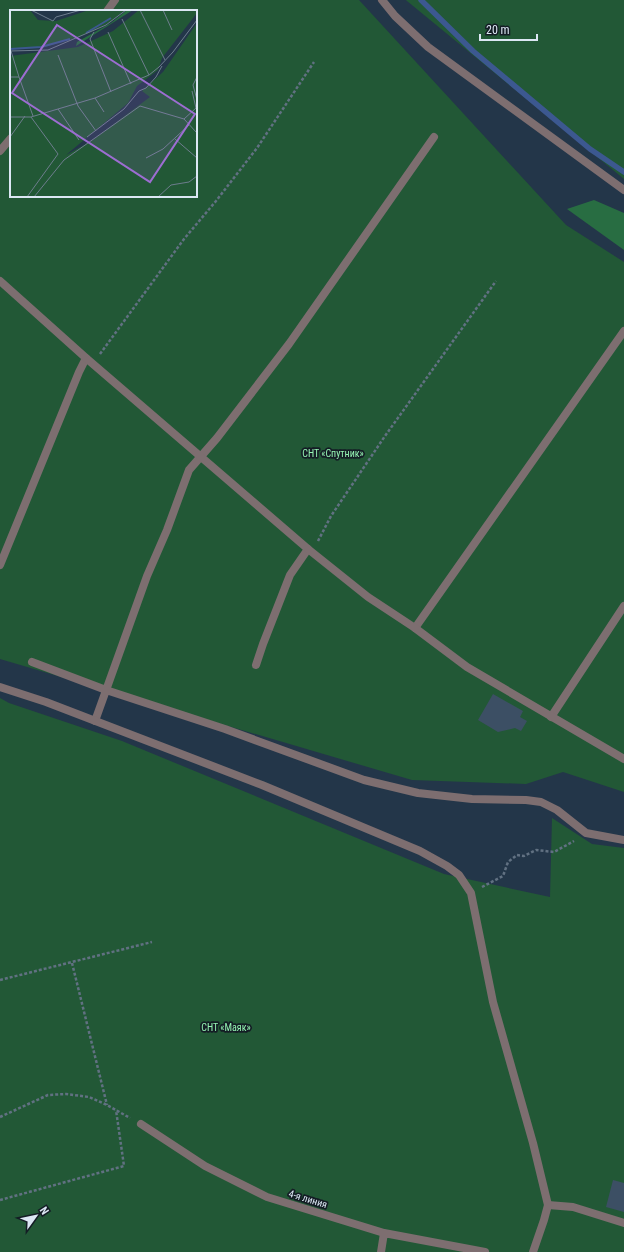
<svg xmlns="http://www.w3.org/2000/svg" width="624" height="1252" font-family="'Roboto Condensed',sans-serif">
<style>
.green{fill:#225836;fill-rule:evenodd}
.forest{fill:#286d42}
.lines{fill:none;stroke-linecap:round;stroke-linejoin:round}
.stream{stroke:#3c5890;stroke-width:5.5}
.building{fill:#3c4f64}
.path{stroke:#617182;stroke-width:2.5;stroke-dasharray:3 2;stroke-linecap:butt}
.lane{stroke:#7d6e70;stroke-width:8}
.street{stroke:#7d6e70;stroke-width:8}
.labels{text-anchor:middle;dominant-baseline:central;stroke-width:3.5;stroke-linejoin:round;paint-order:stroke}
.park-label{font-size:10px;fill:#95f4b3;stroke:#141d25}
.street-label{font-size:10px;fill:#dce7f4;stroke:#141d25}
.inset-river{fill:none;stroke:#3c5890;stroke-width:2}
.inset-road{fill:none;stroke:#6d7d8d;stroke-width:1}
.view{fill:#9d6dd2;fill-opacity:0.15;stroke:#9d6dd2;stroke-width:2}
.inset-edge{fill:none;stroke:#dce7f4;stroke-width:2}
</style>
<rect width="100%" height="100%" fill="#233649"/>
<path class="green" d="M0,0H359L566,225L624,262V792L563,772L526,784L412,780L0,659ZM11,11H196V196H11Z
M406,0H624V179L407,1Z
M0,698L9,703L122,741L444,874L550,897L552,818L592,844L624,848V1252H0Z"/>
<path class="forest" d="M594,200L624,213V250L567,209Z"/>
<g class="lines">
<path class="stream" d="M421,0L473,51L590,149L624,172"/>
</g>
<path class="building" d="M493,694L523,711L520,717L527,721L521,731L515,728L498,732L478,720Z
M613,1180L624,1183V1212L606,1207Z"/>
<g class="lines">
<path class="path" d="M100,354L184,239L216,201L257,148L314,62
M318,541L331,516L385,436L496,281
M482,887L503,876L508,862L517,855L524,856L536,850L554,852L574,841
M72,963L107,1105
M0,980L152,942
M0,1117L48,1095L66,1094L89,1097L107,1105L130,1118
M0,1200L124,1166L116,1110"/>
<path class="lane" d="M382,0L395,16L428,47L624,190
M107,11L115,0
M0,151L11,138
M0,565L79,372L86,358
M415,628L624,331
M32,662L106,690L225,729L364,780L418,793L472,799L526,800L541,802L557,810L586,833L624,840
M256,665L263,644L290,575L308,549
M551,717L624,606
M95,721L147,576L167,530L189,470L217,438L289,344L434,137
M141,1124L205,1166L267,1197L384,1233L485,1252
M548,1205L573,1207L624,1223
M381,1252L384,1233"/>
<path class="street" d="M0,281L86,358L308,549L368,597L415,628L467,667L624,759
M0,687L46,702L262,785L420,851L447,866L459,875L471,893L493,1002L533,1143L548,1205L544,1220L533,1252"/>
</g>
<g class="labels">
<g class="park-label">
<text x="333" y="453">СНТ «Спутник»</text>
<text x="226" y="1027">СНТ «Маяк»</text>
</g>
<g class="street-label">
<text transform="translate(308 1199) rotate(17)">4-я линия</text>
</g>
</g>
<g transform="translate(10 10)">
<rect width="187" height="187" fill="#233649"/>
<path d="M0,0H20L28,10L46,11L79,0H115L101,12L71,26L32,38L0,39ZM129,0H187V3L152,48L148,60L127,76L118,93L56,145L80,132L140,87L132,81L153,62L187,13V187H0V46L68,37L103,21Z" fill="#225836"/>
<path d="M117,0H123L66,36L67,32L101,13Z" fill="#286d42"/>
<path class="inset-river" d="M76,23L101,8M0,39L31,37L60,29"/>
<path class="inset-road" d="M21,0L43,11L46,7L71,0M130,0L155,50M153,0L162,20M112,9L139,65M84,22L80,29L101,82M98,22L121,74M0,41L38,40L96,15L116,0M1,41L9,67M48,45L68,96L86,121M0,67H9L23,106M187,67L183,75L187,90M85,88L94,102M48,99L69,130M0,107H21L85,88L139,65L149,57L163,42L187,10M174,109L186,98L182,81M0,127L15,106M77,127L114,99L129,81L136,78L146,67L152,56M165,129L187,148M136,148L153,139L179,115M17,187L48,144L21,107M24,187L54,150L130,96L174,109L187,123M148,187L161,175L179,172L187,166"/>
<path class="view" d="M47,15L185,104L140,172L2,83Z"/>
<rect width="187" height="187" class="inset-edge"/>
</g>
<g transform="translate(36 1216) rotate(57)" stroke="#141d25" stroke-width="3" paint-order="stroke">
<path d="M0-3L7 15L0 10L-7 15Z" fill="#dce7f4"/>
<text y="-6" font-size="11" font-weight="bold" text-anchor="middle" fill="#dce7f4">N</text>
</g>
<path d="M480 34v6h57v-6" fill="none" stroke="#dce7f4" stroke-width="2"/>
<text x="486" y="34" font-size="12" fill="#dce7f4" stroke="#141d25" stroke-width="3" paint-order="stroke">20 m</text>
</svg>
